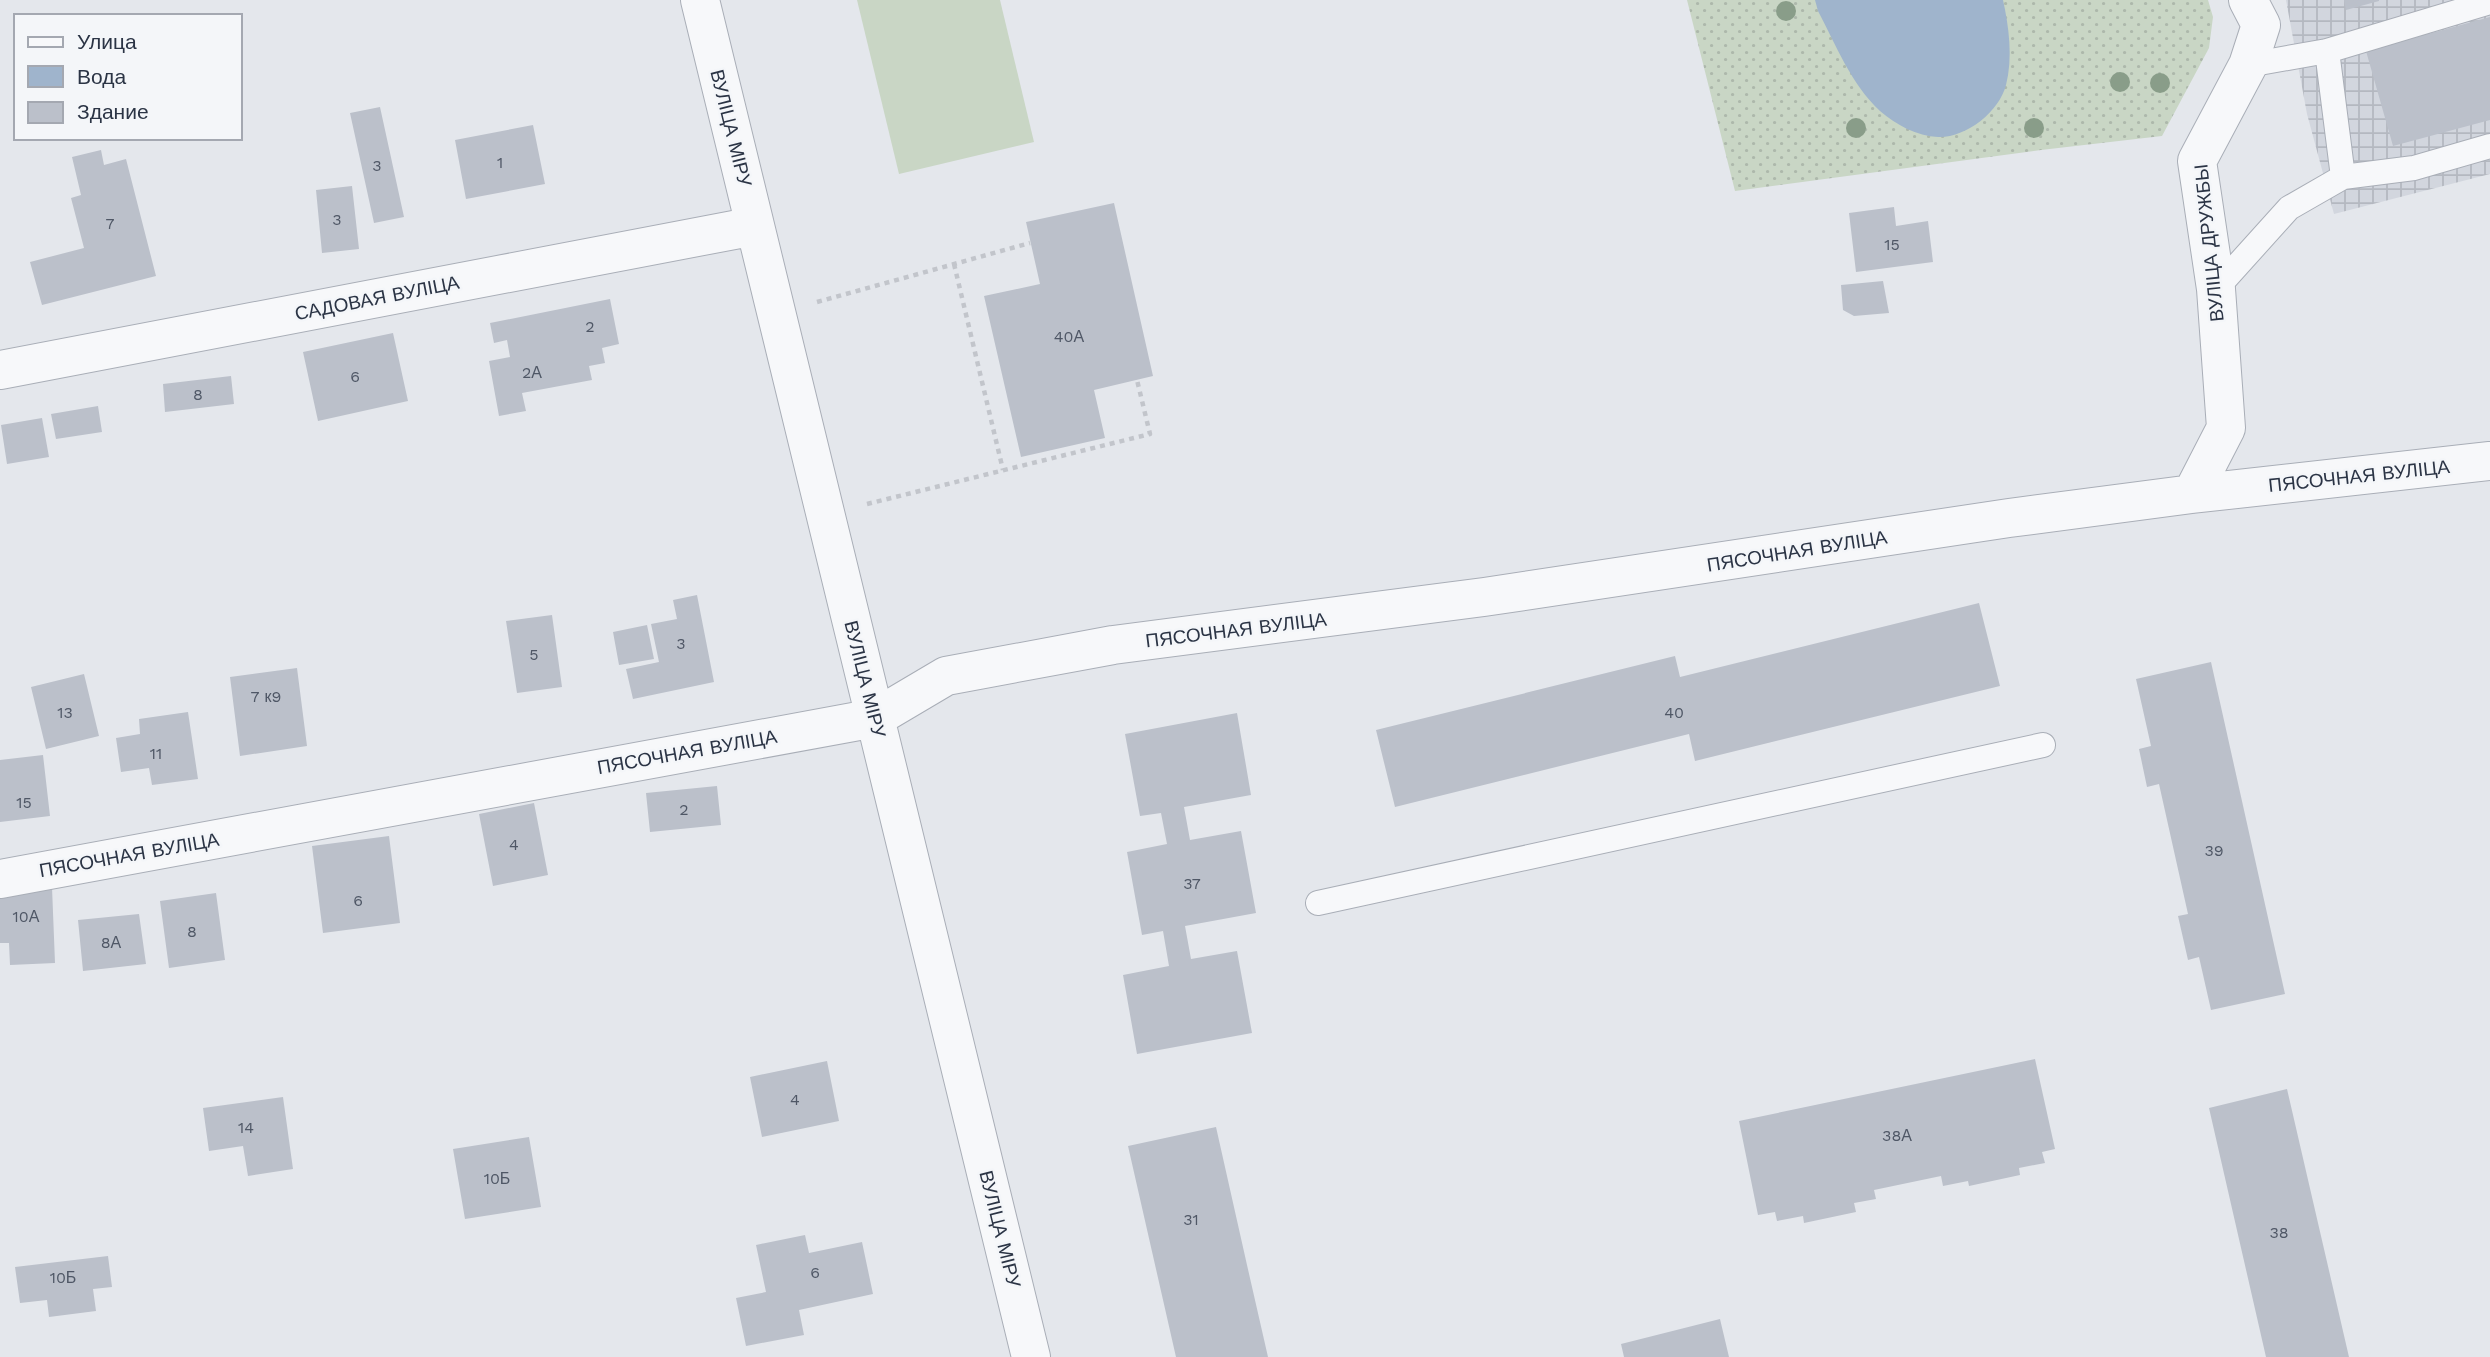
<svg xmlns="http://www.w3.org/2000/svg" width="2490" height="1357" font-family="'Work Sans',sans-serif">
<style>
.industrial{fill:url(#industrial-grid)}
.grass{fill:url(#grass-dots)}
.pitch{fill:#c9d6c5}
.water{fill:#9fb4cc}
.building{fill:#bbc0ca}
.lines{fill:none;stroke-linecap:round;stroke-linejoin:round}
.lane-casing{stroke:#a9aeb7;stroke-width:26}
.street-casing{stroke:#a9aeb7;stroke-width:40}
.path{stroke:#c2c5cb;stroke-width:4.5;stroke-dasharray:5 5;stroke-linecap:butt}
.lane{stroke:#f7f8fa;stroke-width:24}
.street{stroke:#f7f8fa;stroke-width:38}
.tree{fill:#899d89}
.labels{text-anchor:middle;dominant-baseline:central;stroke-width:5;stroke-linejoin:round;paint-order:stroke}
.number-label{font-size:16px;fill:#4f5766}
.street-label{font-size:19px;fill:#2b3445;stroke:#f4f6f9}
</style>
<defs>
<pattern id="industrial-grid" width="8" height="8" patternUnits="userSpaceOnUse" patternTransform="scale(1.75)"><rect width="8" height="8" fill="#d2d6de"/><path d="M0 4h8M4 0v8" fill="none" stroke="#b4b8c0"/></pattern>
<pattern id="grass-dots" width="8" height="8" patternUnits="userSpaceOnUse" patternTransform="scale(1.75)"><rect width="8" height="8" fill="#c9d6c5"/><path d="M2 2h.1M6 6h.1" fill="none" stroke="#adb8ab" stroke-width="1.8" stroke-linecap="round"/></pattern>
</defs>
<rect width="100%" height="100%" fill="#e4e7ec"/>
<path class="industrial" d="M2286,0H2490V174L2334,214L2307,114Z"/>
<path class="grass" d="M1687,0H2208L2213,17L2209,48L2162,136L2041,150L1735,191Z"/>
<path class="pitch" d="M857,0H1000L1034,142L899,174Z"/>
<path class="water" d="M1815,0H2003C2009,27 2013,58 2006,85C1999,112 1966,138 1938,137C1917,136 1896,125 1880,111C1851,84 1836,45 1818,11Z"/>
<path class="building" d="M2344,0H2379V1L2346,10Z
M2490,17V120L2393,146L2366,51Z
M380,107L404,217L374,223L350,113Z
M533,125L545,184L466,199L455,140Z
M101,150L104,165L126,159L156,276L42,305L30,262L84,248L71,198L81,195L72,157Z
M352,186L359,249L322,253L316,190Z
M1114,203L1153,376L1094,390L1105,438L1021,457L984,296L1040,284L1026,222Z
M1894,207L1896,226L1928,221L1933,262L1856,272L1849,213Z
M1883,281L1889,313L1854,316L1843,310L1841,285Z
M610,299L619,344L602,348L605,363L589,366L592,380L522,393L526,411L499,416L489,361L510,357L507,340L494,343L490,323Z
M393,333L408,401L318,421L303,352Z
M231,376L234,404L165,412L163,384Z
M98,406L102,432L56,439L51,414Z
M42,418L49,457L7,464L1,425Z
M697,595L714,682L633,699L626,669L659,662L651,624L677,619L673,600Z
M1979,603L2000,686L1695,761L1689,734L1395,807L1376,730L1675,656L1680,677Z
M552,615L562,687L517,693L506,621Z
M647,625L654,659L619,665L613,632Z
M2211,662L2285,994L2211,1010L2199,957L2188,960L2178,916L2188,914L2159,784L2147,787L2139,749L2151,746L2136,679Z
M297,668L307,746L240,756L230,677Z
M84,674L99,736L46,749L31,687Z
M188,712L198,779L152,785L149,768L121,772L116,738L140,734L139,719Z
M1237,713L1251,795L1184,807L1190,840L1241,831L1256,913L1185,926L1191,959L1237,951L1252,1033L1137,1054L1123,975L1169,966L1163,931L1142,935L1127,852L1167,844L1161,813L1140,816L1125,734Z
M43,755L50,816L0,822V760Z
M717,786L721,825L650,832L646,793Z
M534,803L548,875L493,886L479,814Z
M389,836L400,923L323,933L312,846Z
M52,887L55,963L10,965L9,943H0V889Z
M216,893L225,960L169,968L160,901Z
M139,914L146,964L83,971L78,920Z
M2035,1059L2055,1149L2042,1152L2045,1163L2019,1168L2020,1175L1969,1186L1968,1181L1943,1186L1941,1176L1874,1190L1876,1199L1854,1203L1856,1212L1804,1223L1803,1216L1777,1221L1775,1212L1758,1215L1739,1121Z
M827,1061L839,1121L762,1137L750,1077Z
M2287,1089L2349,1357H2266L2209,1108Z
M283,1097L293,1169L248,1176L243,1146L209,1151L203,1108Z
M1216,1127L1247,1265L1268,1357H1176L1128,1146Z
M529,1137L541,1207L465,1219L453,1149Z
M805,1235L809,1253L862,1242L873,1294L799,1310L804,1335L746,1346L736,1298L766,1292L756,1245Z
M108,1256L112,1287L93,1289L96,1311L49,1317L47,1300L20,1303L15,1267Z
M1720,1319L1729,1357H1624L1621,1344Z"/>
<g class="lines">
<defs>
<path id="lane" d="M2327,51L2343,177
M2248,65L2327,51L2490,2
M2216,289L2289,208L2343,177L2414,168L2490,146
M1318,903L2043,745"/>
<path id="street" d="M700,0L1031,1357
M0,370L755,226
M2192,494L2226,428L2216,289L2197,161L2248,65L2261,25L2248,0
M0,879L875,718L946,676L1113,645L1484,597L2009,518L2192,494L2490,461"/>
</defs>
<use href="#lane" class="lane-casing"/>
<use href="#street" class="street-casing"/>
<path class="path" d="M954,264L1003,470
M817,302L1030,243
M867,504L1150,434L1137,380"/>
<use href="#lane" class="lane"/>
<use href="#street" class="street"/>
</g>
<g class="tree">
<circle cx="1786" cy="11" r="10"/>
<circle cx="2120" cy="82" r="10"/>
<circle cx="2160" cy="83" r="10"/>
<circle cx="1856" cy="128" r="10"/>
<circle cx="2034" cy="128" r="10"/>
</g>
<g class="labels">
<g class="number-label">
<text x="500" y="162">1</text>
<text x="377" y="165">3</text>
<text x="337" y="219">3</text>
<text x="110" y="223">7</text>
<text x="1892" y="244">15</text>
<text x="590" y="326">2</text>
<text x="1069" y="336">40А</text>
<text x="532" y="372">2А</text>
<text x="355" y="376">6</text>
<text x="198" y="394">8</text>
<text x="681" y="643">3</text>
<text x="534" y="654">5</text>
<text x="266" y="696">7 к9</text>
<text x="65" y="712">13</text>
<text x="1674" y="712">40</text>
<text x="156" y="753">11</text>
<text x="24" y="802">15</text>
<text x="684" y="809">2</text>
<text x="514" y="844">4</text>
<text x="2214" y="850">39</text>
<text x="1192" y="883">37</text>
<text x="358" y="900">6</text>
<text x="26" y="916">10А</text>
<text x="192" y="931">8</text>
<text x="111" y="942">8А</text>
<text x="795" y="1099">4</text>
<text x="246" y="1127">14</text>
<text x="1897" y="1135">38А</text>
<text x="497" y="1178">10Б</text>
<text x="1191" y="1219">31</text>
<text x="2279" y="1232">38</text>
<text x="815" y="1272">6</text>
<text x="63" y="1277">10Б</text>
</g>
<g class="street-label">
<text transform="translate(731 128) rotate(76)">ВУЛІЦА МІРУ</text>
<text transform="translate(2209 243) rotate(-96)">ВУЛІЦА ДРУЖБЫ</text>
<text transform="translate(377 298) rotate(-11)">САДОВАЯ ВУЛІЦА</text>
<text transform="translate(2359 476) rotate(-6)">ПЯСОЧНАЯ ВУЛІЦА</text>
<text transform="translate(1797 551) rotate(-9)">ПЯСОЧНАЯ ВУЛІЦА</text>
<text transform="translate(1236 630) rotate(-7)">ПЯСОЧНАЯ ВУЛІЦА</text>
<text transform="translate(865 679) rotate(76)">ВУЛІЦА МІРУ</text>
<text transform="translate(687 752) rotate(-10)">ПЯСОЧНАЯ ВУЛІЦА</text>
<text transform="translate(129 855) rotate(-10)">ПЯСОЧНАЯ ВУЛІЦА</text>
<text transform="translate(1000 1229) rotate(76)">ВУЛІЦА МІРУ</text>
</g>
</g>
<rect x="14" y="14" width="228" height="126" fill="#f4f6f9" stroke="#a4a8b1" stroke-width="2"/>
<rect x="28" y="37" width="35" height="10" fill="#f7f8fa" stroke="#a4a8b1" stroke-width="2"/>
<text x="77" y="49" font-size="21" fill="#2b3445">Улица</text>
<rect x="28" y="66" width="35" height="21" fill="#9fb4cc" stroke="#a4a8b1" stroke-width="2"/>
<text x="77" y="84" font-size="21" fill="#2b3445">Вода</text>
<rect x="28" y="102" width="35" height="21" fill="#bbc0ca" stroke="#a4a8b1" stroke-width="2"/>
<text x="77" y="119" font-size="21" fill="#2b3445">Здание</text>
</svg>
